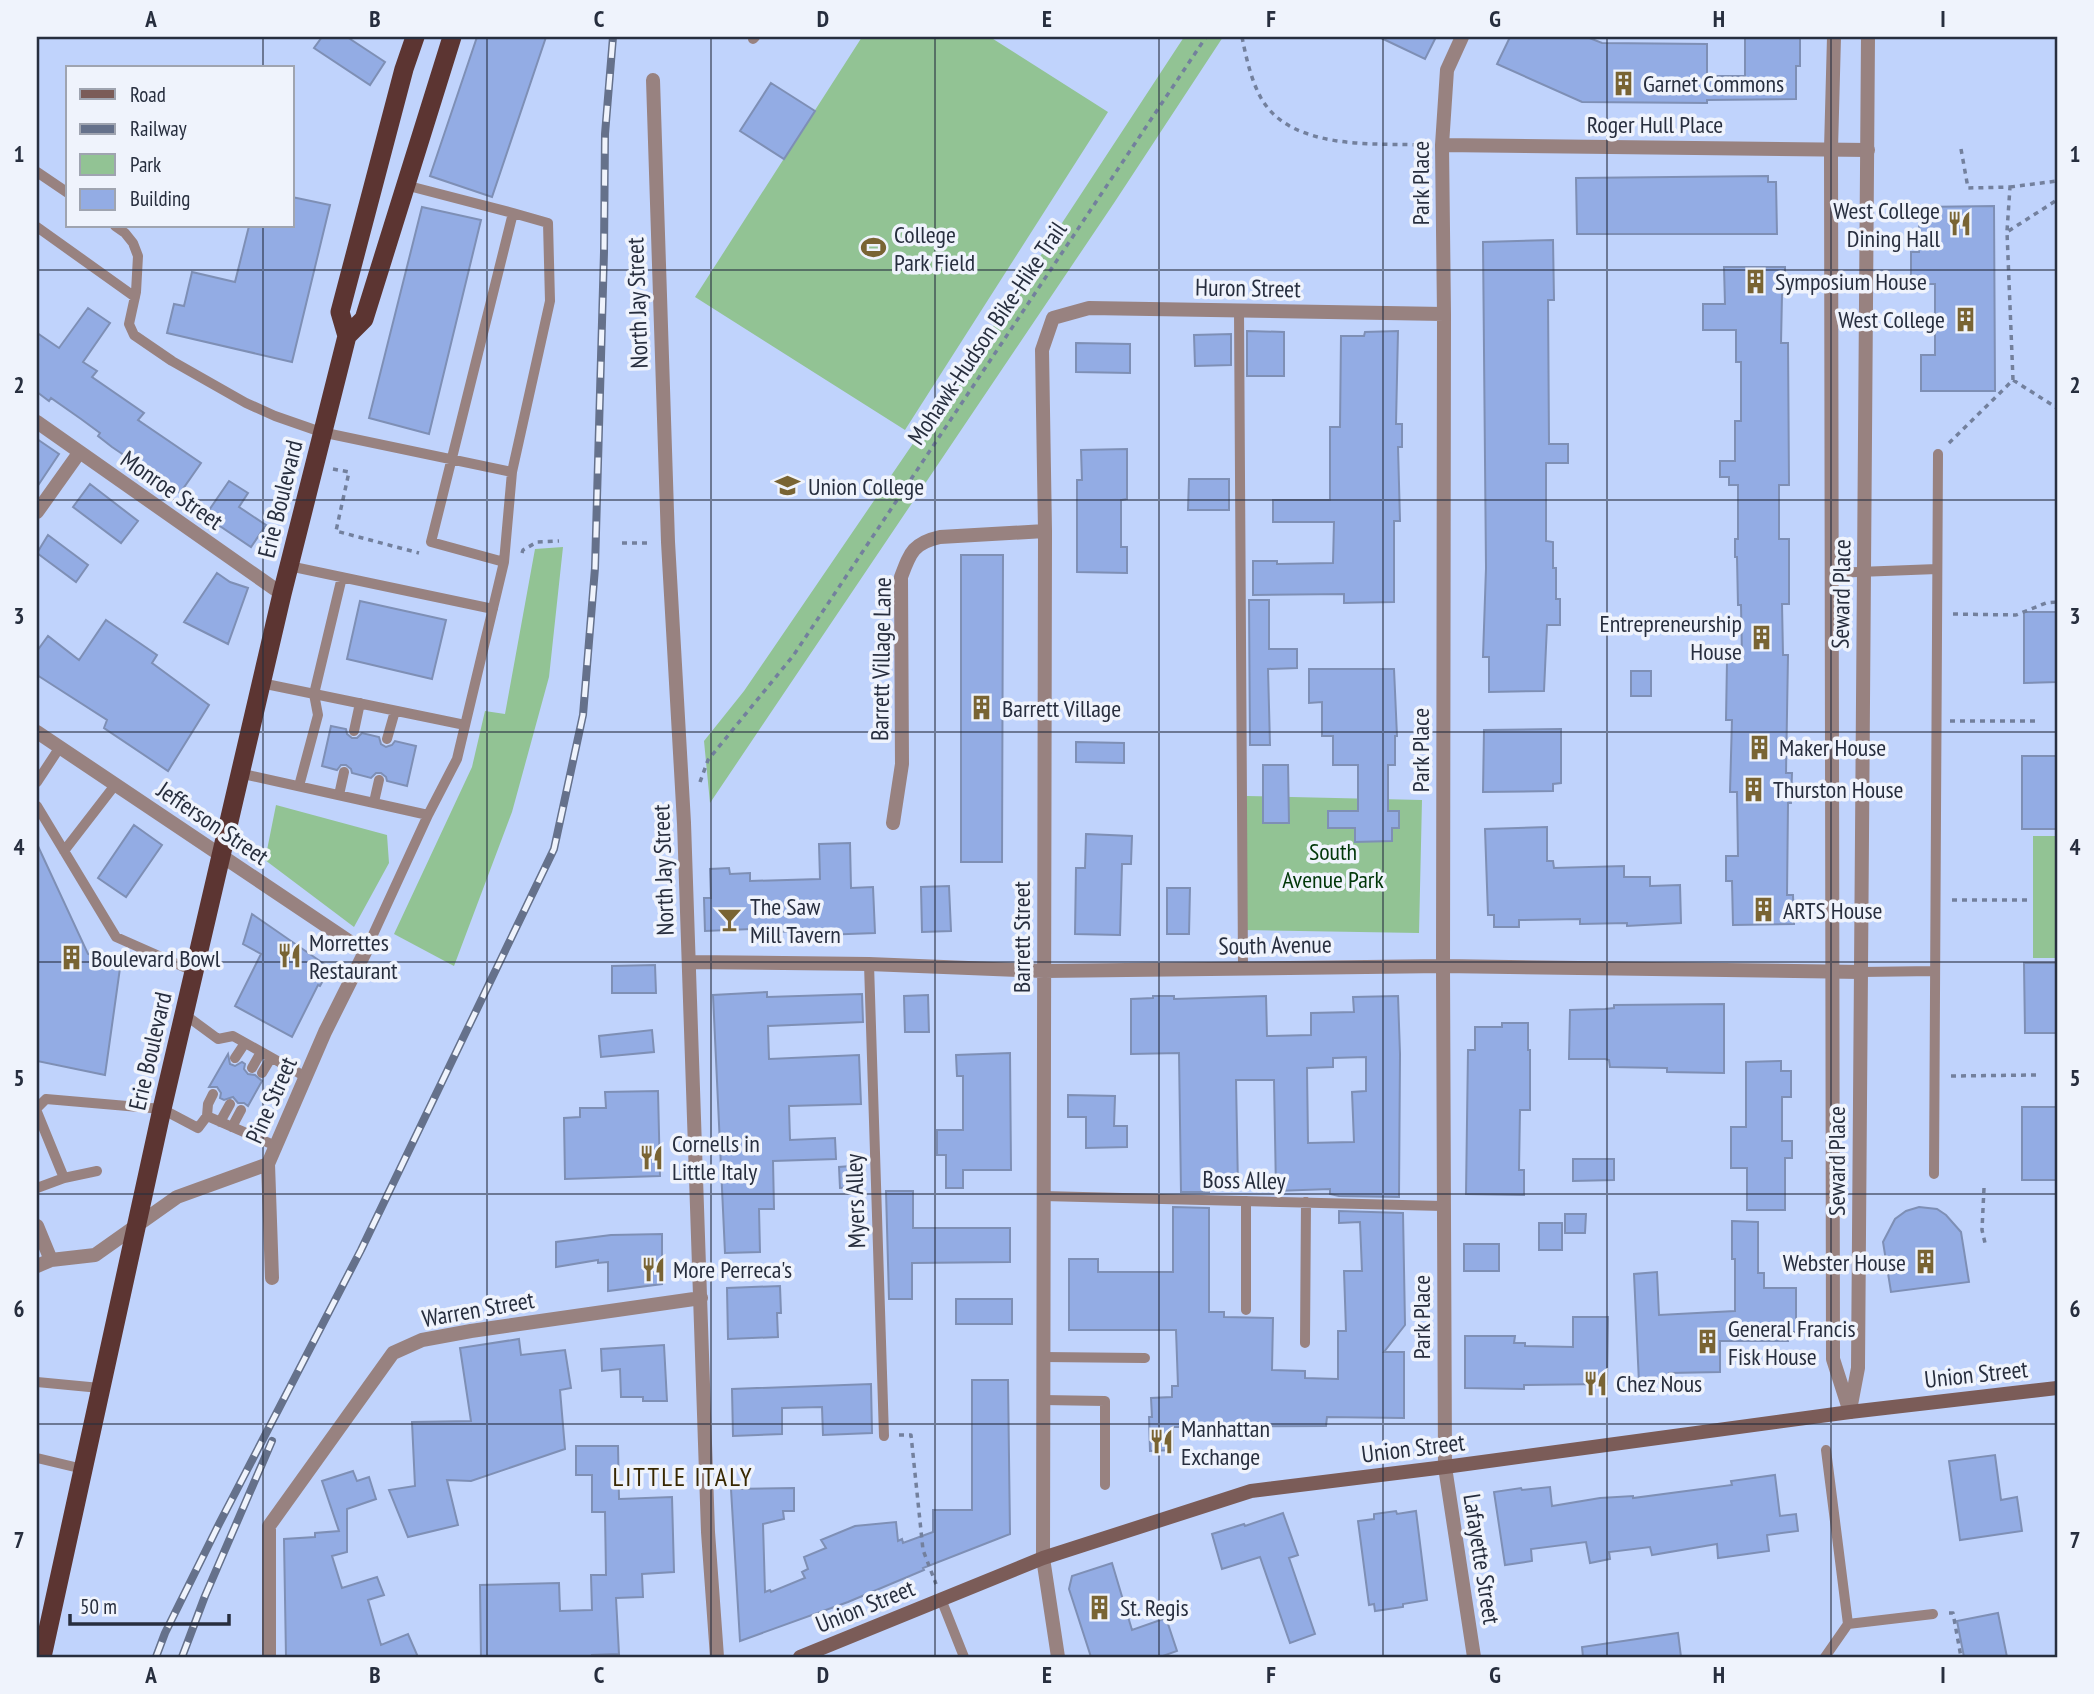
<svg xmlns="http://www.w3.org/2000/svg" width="2094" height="1694" font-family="'PT Sans Narrow',sans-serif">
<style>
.green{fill:#92c394}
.building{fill:#93ace4;stroke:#7e8fb5;stroke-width:2;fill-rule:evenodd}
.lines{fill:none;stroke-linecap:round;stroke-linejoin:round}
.path{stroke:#73809d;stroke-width:3.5;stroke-dasharray:5 5;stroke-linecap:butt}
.service{stroke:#988280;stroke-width:10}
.minor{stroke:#988280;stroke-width:14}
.tertiary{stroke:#988280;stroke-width:14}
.secondary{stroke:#7b5c58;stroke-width:14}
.trunk{stroke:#5c3532;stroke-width:19}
.rail-casing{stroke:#65718b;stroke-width:8}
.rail{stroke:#eff3fc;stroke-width:5;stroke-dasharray:16;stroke-linecap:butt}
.grid{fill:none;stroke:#272e3e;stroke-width:2;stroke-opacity:0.55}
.labels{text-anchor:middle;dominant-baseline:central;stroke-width:7;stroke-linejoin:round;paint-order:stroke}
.poi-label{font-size:24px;fill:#272e3e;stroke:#eff3fc;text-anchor:start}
.street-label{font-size:24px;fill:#272e3e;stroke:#eff3fc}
.park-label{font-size:24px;fill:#003608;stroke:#eff3fc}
.neighbourhood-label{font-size:26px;letter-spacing:2px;fill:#372700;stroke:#eff3fc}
.neatline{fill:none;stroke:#272e3e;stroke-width:2.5}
.grid-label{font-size:23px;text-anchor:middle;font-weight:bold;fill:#272e3e}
</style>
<rect width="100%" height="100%" fill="#c0d3fc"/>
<path class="green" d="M862,37H990L1108,112L905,430L695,297Z
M1184,37H1223L1114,203L710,803L704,741L744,691L1024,281Z
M563,547L549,677L512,812L454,966L394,934L472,767L485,711L505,714L535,549Z
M1247,796L1422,800L1419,933L1244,930Z
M276,805L387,835L389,863L354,927L265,860Z
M2033,836H2057V958H2033Z"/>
<path class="building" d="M322,37H347L385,62L370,85L314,48Z
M477,37H546L492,197L430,176Z
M1379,37H1436L1425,59Z
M1510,37H1587L1602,43L1707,44V76H1745V37H1800V66H1796V99L1707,100V103L1582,102L1497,64Z
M771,83L815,111L784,159L740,131Z
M1768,176V182H1776L1777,234H1577L1576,178Z
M292,197L330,205L292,362L167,333L174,304L184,306L192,272L235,282L249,226H292Z
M1994,206L1995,391H1921V355H1935V284H1911V252H1919V207Z
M422,207L481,220L429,434L369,418Z
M1553,240L1554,300H1548L1549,444H1568V463H1546V541L1553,542V568H1556V599H1560V625H1547L1544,691L1489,692V657H1483L1486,568L1483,242Z
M1724,267H1785V295H1782L1781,343H1788L1789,485H1779V539H1789V604H1782L1783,655H1788L1786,773H1792L1791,803H1788L1787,895H1793L1794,924L1733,925L1732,881H1726V856H1738L1737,792H1730L1732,720H1726L1727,661H1734V656H1742L1741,605H1738L1737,557H1735V539H1738V485H1729V477H1720V461H1735V421H1741V362H1736V330H1703V304H1725Z
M88,308L110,323L83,362L97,371L92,377L144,413L138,420L201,463L180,493L112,447L98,436L100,433L81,419L51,398L49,401L37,392V333L59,348Z
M1247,331L1284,332V376H1247Z
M1398,331L1396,424H1402V447H1398L1400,521H1394V602L1344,603V594L1253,595V561H1277V564L1333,563L1334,522H1273V500H1330V427H1340L1341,336H1364L1365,332Z
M1231,334V365L1195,366L1194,335Z
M1076,343L1130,344V373L1076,372Z
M37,439L59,454L37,487Z
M1127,449V499L1121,500V547H1127V573L1077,572V480H1082L1081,450Z
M1189,479H1229V510H1188Z
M229,481L248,493L239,507L266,525L251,547L205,516Z
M90,484L138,521L121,543L73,507Z
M48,535L88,565L76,582L37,553Z
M961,555H1003L1002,862H961Z
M217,573L230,582L248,588L228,644L184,622Z
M1249,600H1269V649H1297V668L1268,669L1270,745H1250Z
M360,601L446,620L432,679L347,659Z
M2024,612H2057V682L2024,683Z
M106,620L157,655L152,663L209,705L168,771L104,728L107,720L37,675V651L48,636L79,660Z
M1309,669H1394L1397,736H1395V765H1388V811H1399V828H1392V841L1355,842V828H1328V811H1358V765H1333V736H1322V702L1309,703Z
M1631,671H1651V696H1631Z
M331,726L346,729L347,734L352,738H357L362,733L379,737L381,744L386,747L392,745L395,741L416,746L407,786L387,781L386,777L381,773H376L371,778L352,773L351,769L346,765H341L337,770L322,766Z
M1561,729V783L1553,784V791L1483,792L1484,730Z
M1076,742L1124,743V763L1076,762Z
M2022,756H2057V829H2022Z
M1263,765H1288L1289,823H1263Z
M134,825L162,845L126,897L98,878Z
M1547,827V861H1553L1554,868L1624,866V877H1650V886L1680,885L1681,923L1627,926V923L1580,924V919L1519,920V927H1494V915H1488L1485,829Z
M1086,834L1132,836L1131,864H1122L1120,935L1075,934L1076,868H1085Z
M850,843L851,888L873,887L875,933L822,935V930L775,932L774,928L705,931L704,898H711L710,869L729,868L730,874L750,873V881L820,879L819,844Z
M37,844L88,954L121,961L105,1075L37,1061Z
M949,886L951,931L922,932L921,887Z
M1167,888H1190L1189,934H1167Z
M252,914L330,968L320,986L318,985L292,1037L235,1006L261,954L243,944Z
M2024,963H2057V1033H2025Z
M655,965L656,993H612V966Z
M767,992V997L862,994L863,1022L768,1026L769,1059L859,1055L861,1104L789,1106L790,1140L835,1138L836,1159L773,1161L774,1209H759L760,1252L725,1253L713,995Z
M928,995L929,1032H905L904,996Z
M1153,996H1174V999L1266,996L1267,1036L1311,1035V1013L1354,1012L1353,997L1398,996L1400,1054L1399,1197L1339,1196L1330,1194V1189L1276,1191L1274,1080H1236L1238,1188H1209V1192H1181L1179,1053L1131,1054V999L1153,998ZM1366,1057V1091L1352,1092L1354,1142L1308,1143L1307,1068L1333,1067V1058Z
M1724,1004V1073L1667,1072V1068L1610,1067L1609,1060L1605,1059H1569L1570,1010L1605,1009L1614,1008V1005Z
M1502,1023H1528V1050H1530V1110H1520L1519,1170H1524V1195L1466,1194L1468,1050H1475V1027H1502Z
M652,1030L654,1052L601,1057L599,1036Z
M1010,1053L1011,1170H963V1188H946V1155H937V1130H963V1076H957L956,1055Z
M228,1054L230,1064L235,1066L242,1062L245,1064L244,1069L248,1074L255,1075L262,1081L248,1106L244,1103H238L233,1097L224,1100L220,1098L221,1093L217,1087H209Z
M1781,1061V1071H1791V1097H1782V1141H1792V1158H1785V1210H1747V1168H1731V1127H1746V1062Z
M658,1091L660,1176L565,1179L564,1118L580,1117V1108H606L605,1092Z
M1068,1095L1115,1096L1114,1126H1127V1147L1086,1148V1117H1068Z
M2022,1107H2057V1180H2022Z
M1573,1159H1614V1180L1573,1181Z
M864,1165L865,1186L840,1188L839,1167Z
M886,1191H913V1228H1010V1262L912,1263V1299H889Z
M1173,1207L1209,1208V1312H1224V1317L1273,1318L1272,1370L1305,1371V1378L1338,1379V1331H1346L1344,1271H1362L1360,1222L1339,1223V1211L1403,1213L1405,1325L1384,1352H1404V1418L1327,1417L1326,1426L1173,1427V1450L1150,1451L1149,1417H1152L1151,1398L1172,1397V1386H1178L1176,1330H1069V1259H1098V1272H1173Z
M1919,1207L1937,1209L1946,1215L1961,1232L1969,1282L1891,1292L1883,1242L1895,1219L1906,1211Z
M1565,1214H1586L1585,1233H1565Z
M1732,1221L1758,1222V1273H1764V1288H1796V1332H1788V1341H1720V1372L1669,1373V1382L1639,1383L1634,1274L1657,1272L1659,1315L1735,1311V1259H1732Z
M1539,1223H1562V1250H1539Z
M662,1234V1284L608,1291V1262L598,1263V1260L556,1267V1242L611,1235Z
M1464,1244H1499V1271H1464Z
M780,1286L781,1313H777L778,1337L728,1339L727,1288Z
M956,1299H1012V1324H956Z
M1573,1317H1608L1607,1384L1524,1385V1389L1465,1388V1336H1515L1514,1343H1525V1346L1573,1347Z
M519,1339L521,1355L565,1350L571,1388L560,1390L565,1449L471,1481L447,1480L458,1525L408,1537L389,1490L415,1486L412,1422L471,1421L460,1348Z
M664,1345L667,1401H643V1397H621L620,1369L602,1371L601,1349Z
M972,1380H1008L1010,1534L923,1568L924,1570L848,1602L740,1641L731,1489L794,1488V1511H783L784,1519L763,1524L765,1592L770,1590L771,1592L805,1578L802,1572L808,1569L804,1557L826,1548L821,1540L855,1526L896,1522L898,1541L902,1539L903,1543L933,1532V1510H972Z
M871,1384L872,1433L823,1435L822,1407L782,1408V1434L733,1436L732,1389Z
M576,1446H618L619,1499L672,1497L674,1572L642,1574L643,1597L616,1598L619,1654L592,1655V1657H481L480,1585L559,1583L560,1611L592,1610L591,1575H606L605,1512H592V1475H576Z
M1995,1455L2001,1500L2017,1497L2022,1531L1960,1540L1949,1461Z
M353,1471L357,1481L369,1477L376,1499L347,1509V1552L332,1556L342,1588L377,1577L384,1595L368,1600L381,1645L408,1634L418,1657H286L284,1539L315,1537V1533L339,1531L322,1481Z
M1775,1475L1780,1516L1796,1514L1798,1531L1767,1535L1769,1551L1718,1558L1717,1544L1652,1555L1650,1547L1609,1552L1610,1559L1590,1563L1586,1542L1531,1549L1532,1561L1505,1565L1494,1492L1521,1488L1522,1490L1550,1487L1552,1506L1600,1498L1633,1496V1498L1732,1485L1731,1481Z
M1396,1511L1397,1514L1416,1511L1427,1600L1403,1604V1607L1375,1611L1374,1604L1369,1605L1358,1521L1374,1519V1514Z
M1283,1513L1298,1555L1289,1558L1315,1634L1290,1643L1260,1557L1222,1569L1212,1534L1244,1524L1245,1526Z
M1112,1563L1132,1630L1166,1618L1177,1651L1160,1657H1091L1069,1589L1072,1576Z
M1998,1613L2007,1657H1964L1957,1621Z
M1678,1633L1681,1657H1583L1582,1647Z"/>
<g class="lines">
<path class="path" d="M1242,37C1246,57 1251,80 1261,98C1291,151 1375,143 1426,145
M1961,149L1968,188L2010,187L2007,231
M2010,187L2057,181
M2013,380L2007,232L2057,200
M1949,443L2013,380L2057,408
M333,469L349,472L336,531L419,553
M622,543H652
M522,553L523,550L537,542L559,541
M1953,614L2016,615L2046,603L2057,602
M1950,721H2039
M700,782L708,760L793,656L1206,37
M1952,900H2030
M1951,1076L2036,1075
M1984,1188L1982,1230L1985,1243
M899,1435H911L923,1550L936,1584
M1949,1613H1953L1961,1657"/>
<path class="service" d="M753,39L755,37
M37,172L68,193
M405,185L513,213L431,542L504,562
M115,226L125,233L133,243L138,256L136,292L129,324L134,335L172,361L246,403L275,416L321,432L512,472L504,562L457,759L428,815L365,952
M37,227L135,297
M1239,311L1243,968
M512,472L550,301L548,223L513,213
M289,566L493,609
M1832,573L1937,569
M261,683L465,725
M354,731L360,703
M387,739L395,711
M239,773L428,815
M37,782L60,747
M299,786L318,715L314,694L342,577
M339,795L344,772
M374,802L379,780
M37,806L116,937L193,971
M64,851L115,785
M869,964L884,1436
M1861,972L1935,971
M184,1014L218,1039L233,1036L306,1077
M235,1058L245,1043
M252,1068L261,1052
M262,1073L271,1058
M37,1108L46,1099L162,1109L198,1128L207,1116L276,1146
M37,1112L64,1178L97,1171
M207,1116L208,1104L213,1094
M220,1122L230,1104
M232,1127L241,1110
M1934,1174L1938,454
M37,1188L64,1178
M1043,1196L1443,1206
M1246,1201V1310
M1305,1343L1306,1202
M1043,1357L1145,1358
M37,1382L100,1388
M1043,1400L1105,1401V1485
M37,1458L83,1469
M941,1599L964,1657
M1848,1624L1933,1614
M1825,1657L1848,1624L1826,1450"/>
<path class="minor" d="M653,80L668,542L684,823L708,1532L717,1657
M1442,145L1868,150
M37,422L282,594
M37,512L79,453
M37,732L365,952L325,1032L268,1164L272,1278
M893,823L902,764L901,577C910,553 913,543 940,537L1045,531
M689,962L869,964L1044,971L1443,966L1861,972
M37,1226L51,1260
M37,1266L51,1260L95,1255L177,1197L268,1164
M1445,1467L1443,966L1444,314L1442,145L1447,70L1462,37
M1043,1558L1045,531L1042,350L1053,318L1089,308L1444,314
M269,1657V1526L393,1353L422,1340L471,1331L701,1298"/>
<path class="tertiary" d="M1834,37L1831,149L1833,1359L1850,1412
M1850,1410L1858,1368L1868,37
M1445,1467L1474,1657
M1043,1558L1058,1657"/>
<path class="secondary" d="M800,1657L1043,1558L1251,1491L1445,1467L1850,1412L2057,1388"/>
<path class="trunk" d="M347,336L340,312L404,69L415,37
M42,1657L162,1109L282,594L347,336L364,319L452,37"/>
<defs>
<path id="rail" d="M156,1657L165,1633L219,1524L361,1250L554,849L583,715L595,568L604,252L605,134L613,37
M182,1657L205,1596L272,1441"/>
</defs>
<use href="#rail" class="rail-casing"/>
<use href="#rail" class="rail"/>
</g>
<path class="grid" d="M263,37V68M487,37V1657M711,37V1657M935,37V1657M1159,37V1657M1383,37V1657M1607,37V1657M1831,37V1657M263,226V1657M37,270H2057M37,500H2057M37,732H2057M37,962H2057M37,1194H2057M37,1424H2057"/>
<defs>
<symbol id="building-bare" viewBox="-9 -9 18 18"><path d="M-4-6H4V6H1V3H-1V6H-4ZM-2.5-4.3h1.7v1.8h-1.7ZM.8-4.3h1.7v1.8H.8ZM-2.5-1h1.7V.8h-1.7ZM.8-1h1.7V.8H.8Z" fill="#796433" stroke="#eff3fc" stroke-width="2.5" paint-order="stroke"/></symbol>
<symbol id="restaurant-bare" viewBox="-9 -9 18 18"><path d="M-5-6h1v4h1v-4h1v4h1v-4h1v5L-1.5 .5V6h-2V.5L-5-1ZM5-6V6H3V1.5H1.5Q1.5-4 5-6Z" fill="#796433" stroke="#eff3fc" stroke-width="2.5" paint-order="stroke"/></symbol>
<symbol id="stadium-bare" viewBox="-9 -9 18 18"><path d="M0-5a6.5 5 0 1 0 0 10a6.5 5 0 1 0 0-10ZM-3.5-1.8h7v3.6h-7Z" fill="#796433" stroke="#eff3fc" stroke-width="2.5" paint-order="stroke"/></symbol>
<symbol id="university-bare" viewBox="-9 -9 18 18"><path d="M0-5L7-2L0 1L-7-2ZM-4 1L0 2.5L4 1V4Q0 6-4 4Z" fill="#796433" stroke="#eff3fc" stroke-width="2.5" paint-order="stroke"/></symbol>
<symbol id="bar-bare" viewBox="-9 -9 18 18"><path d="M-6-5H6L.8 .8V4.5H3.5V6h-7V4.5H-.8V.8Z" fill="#796433" stroke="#eff3fc" stroke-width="2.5" paint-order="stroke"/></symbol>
</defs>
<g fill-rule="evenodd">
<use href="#building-bare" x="1606" y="66" width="35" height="35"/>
<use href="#restaurant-bare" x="1942" y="206" width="35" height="35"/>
<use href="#stadium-bare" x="856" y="230" width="35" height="35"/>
<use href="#building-bare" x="1738" y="264" width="35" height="35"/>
<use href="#building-bare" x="1948" y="302" width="35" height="35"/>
<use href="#university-bare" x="770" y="468" width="35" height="35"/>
<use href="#building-bare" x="1744" y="620" width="35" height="35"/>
<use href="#building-bare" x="964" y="690" width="35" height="35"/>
<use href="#building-bare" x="1742" y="730" width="35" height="35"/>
<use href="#building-bare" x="1736" y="772" width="35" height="35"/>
<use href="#building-bare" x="1746" y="892" width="35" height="35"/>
<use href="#bar-bare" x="712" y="902" width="35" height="35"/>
<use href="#restaurant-bare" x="272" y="938" width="35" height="35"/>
<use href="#building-bare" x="54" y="940" width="35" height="35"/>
<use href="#restaurant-bare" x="634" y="1140" width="35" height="35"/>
<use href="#building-bare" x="1908" y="1244" width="35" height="35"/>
<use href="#restaurant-bare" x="636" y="1252" width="35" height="35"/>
<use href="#building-bare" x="1690" y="1324" width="35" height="35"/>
<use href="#restaurant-bare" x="1578" y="1366" width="35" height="35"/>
<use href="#restaurant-bare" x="1144" y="1424" width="35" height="35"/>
<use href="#building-bare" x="1082" y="1590" width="35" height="35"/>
</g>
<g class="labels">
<g class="poi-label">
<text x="1643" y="83">Garnet Commons</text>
<text x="1940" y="210" text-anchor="end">West College<tspan x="1940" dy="28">Dining Hall</tspan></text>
<text x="894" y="234">College<tspan x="894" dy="28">Park Field</tspan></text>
<text x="1775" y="281">Symposium House</text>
<text x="1945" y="319" text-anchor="end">West College</text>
<text x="808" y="486">Union College</text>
<text x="1742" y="623" text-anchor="end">Entrepreneurship<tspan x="1742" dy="28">House</tspan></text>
<text x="1002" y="708">Barrett Village</text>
<text x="1779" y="747">Maker House</text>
<text x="1773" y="789">Thurston House</text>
<text x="750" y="906">The Saw<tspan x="750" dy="28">Mill Tavern</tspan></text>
<text x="1783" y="910">ARTS House</text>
<text x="309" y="942">Morrettes<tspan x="309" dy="28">Restaurant</tspan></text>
<text x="91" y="958">Boulevard Bowl</text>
<text x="672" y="1143">Cornells in<tspan x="672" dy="28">Little Italy</tspan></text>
<text x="1906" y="1262" text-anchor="end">Webster House</text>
<text x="673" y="1269">More Perreca's</text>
<text x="1728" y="1328">General Francis<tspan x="1728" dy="28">Fisk House</tspan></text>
<text x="1616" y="1383">Chez Nous</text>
<text x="1181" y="1428">Manhattan<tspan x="1181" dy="28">Exchange</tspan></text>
<text x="1120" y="1607">St. Regis</text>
</g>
<g class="street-label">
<text x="1655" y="124">Roger Hull Place</text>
<text transform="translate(1420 183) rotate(-90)">Park Place</text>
<text transform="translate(1248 288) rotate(1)">Huron Street</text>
<text transform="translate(637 303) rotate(-92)">North Jay Street</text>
<text transform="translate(987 333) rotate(-56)">Mohawk-Hudson Bike-Hike Trail</text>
<text transform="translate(172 490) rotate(35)">Monroe Street</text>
<text transform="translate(280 499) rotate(-76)">Erie Boulevard</text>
<text transform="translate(1841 594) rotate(-89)">Seward Place</text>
<text transform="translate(881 659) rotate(-89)">Barrett Village Lane</text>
<text transform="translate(1420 750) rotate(-90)">Park Place</text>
<text transform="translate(213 823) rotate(34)">Jefferson Street</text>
<text transform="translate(663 870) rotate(-92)">North Jay Street</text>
<text transform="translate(1021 937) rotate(-90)">Barrett Street</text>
<text transform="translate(1275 945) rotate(-1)">South Avenue</text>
<text transform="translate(150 1051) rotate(-77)">Erie Boulevard</text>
<text transform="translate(271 1100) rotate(-66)">Pine Street</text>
<text transform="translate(1836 1161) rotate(-90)">Seward Place</text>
<text transform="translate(1244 1180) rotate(1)">Boss Alley</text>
<text transform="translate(855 1201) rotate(-92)">Myers Alley</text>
<text transform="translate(478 1309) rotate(-10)">Warren Street</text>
<text transform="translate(1421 1317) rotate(-90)">Park Place</text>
<text transform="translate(1976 1374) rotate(-6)">Union Street</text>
<text transform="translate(1413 1448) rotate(-7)">Union Street</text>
<text transform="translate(1482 1559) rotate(81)">Lafayette Street</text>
<text transform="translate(865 1606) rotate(-22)">Union Street</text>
</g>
<g class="park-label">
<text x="1333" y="851">South<tspan x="1333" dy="28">Avenue Park</tspan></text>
</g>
<g class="neighbourhood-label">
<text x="683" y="1476">LITTLE ITALY</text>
</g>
</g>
<rect width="2094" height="1694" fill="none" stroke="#eff3fc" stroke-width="77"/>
<rect x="66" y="66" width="228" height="161" fill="#eff3fc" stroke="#9fa4b0" stroke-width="2"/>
<rect x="80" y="89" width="35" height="10" fill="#7b5c58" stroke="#9fa4b0" stroke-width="2"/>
<text x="130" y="102" font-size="21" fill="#272e3e">Road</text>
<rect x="80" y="124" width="35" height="10" fill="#65718b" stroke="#9fa4b0" stroke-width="2"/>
<text x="130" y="136" font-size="21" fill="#272e3e">Railway</text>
<rect x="80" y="154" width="35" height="21" fill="#92c394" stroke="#9fa4b0" stroke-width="2"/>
<text x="130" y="172" font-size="21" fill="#272e3e">Park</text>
<rect x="80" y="189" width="35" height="21" fill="#93ace4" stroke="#9fa4b0" stroke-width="2"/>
<text x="130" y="206" font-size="21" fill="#272e3e">Building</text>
<path d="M70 1614v10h159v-10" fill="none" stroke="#272e3e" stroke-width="3.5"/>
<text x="80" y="1614" font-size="21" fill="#272e3e" stroke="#eff3fc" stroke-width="5" paint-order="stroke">50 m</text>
<rect x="38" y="38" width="2018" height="1618" class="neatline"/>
<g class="grid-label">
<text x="151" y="27">A</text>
<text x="375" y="27">B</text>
<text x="599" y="27">C</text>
<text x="823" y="27">D</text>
<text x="1047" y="27">E</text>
<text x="1271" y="27">F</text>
<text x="1495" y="27">G</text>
<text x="1719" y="27">H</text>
<text x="1943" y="27">I</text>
<text x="19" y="162">1</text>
<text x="2075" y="162">1</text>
<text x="19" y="393">2</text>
<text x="2075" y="393">2</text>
<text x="19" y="624">3</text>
<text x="2075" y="624">3</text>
<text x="19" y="855">4</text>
<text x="2075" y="855">4</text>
<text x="19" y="1086">5</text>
<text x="2075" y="1086">5</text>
<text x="19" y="1317">6</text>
<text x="2075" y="1317">6</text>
<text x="19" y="1548">7</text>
<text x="2075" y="1548">7</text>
<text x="151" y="1683">A</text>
<text x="375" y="1683">B</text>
<text x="599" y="1683">C</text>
<text x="823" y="1683">D</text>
<text x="1047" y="1683">E</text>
<text x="1271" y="1683">F</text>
<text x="1495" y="1683">G</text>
<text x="1719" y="1683">H</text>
<text x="1943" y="1683">I</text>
</g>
</svg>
